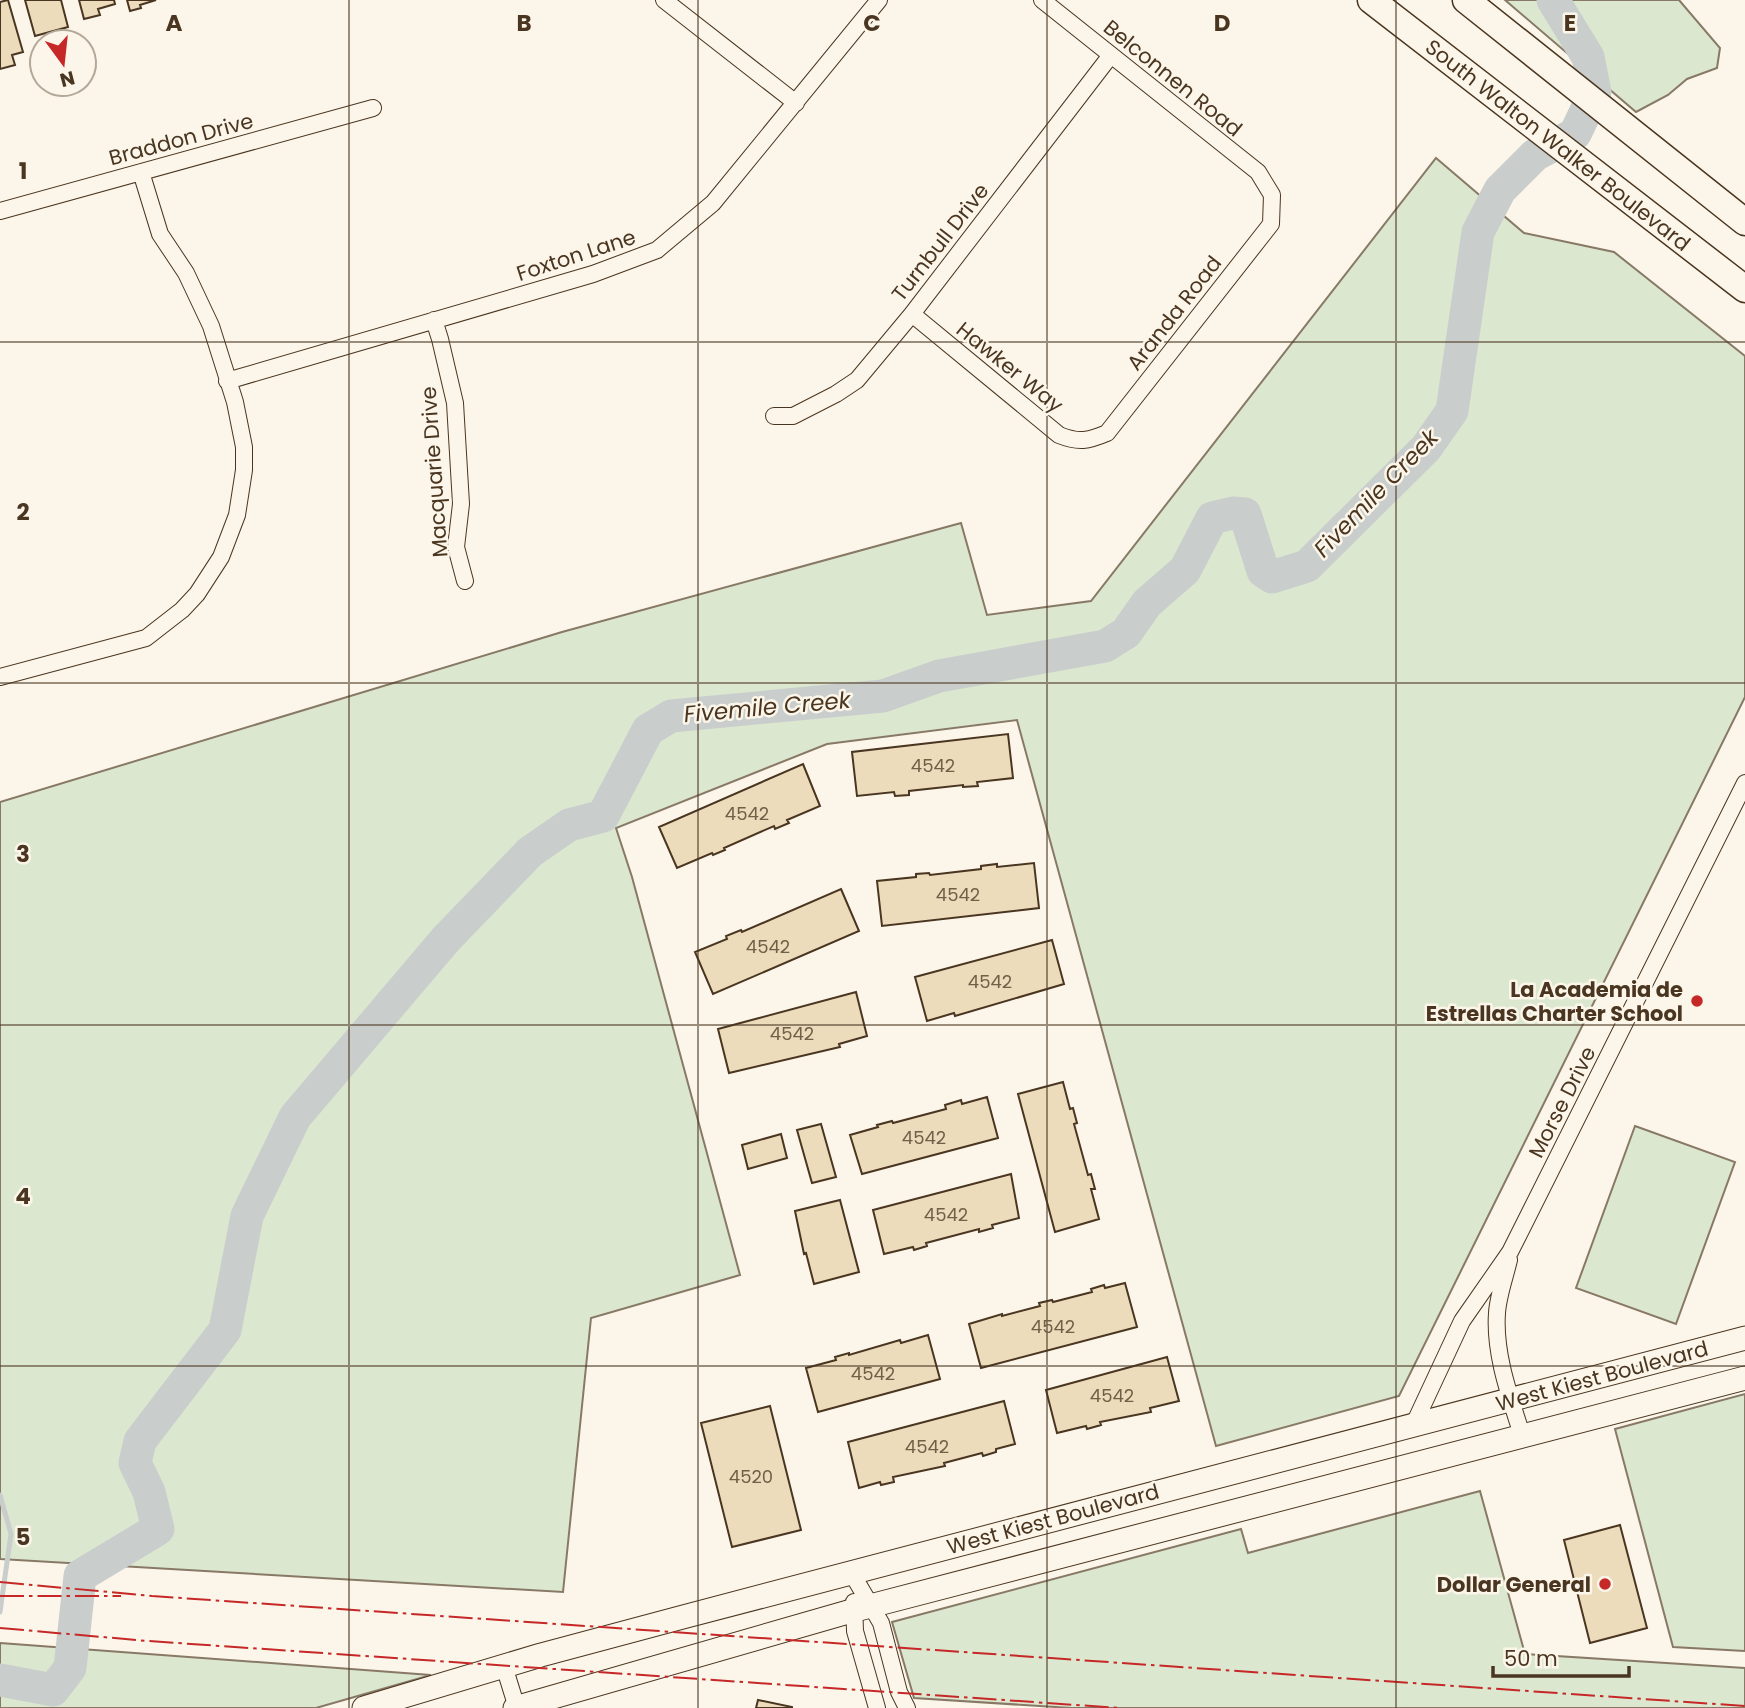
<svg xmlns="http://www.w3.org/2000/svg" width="1745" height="1708" font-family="Poppins,sans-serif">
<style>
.green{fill:#dce7d0;stroke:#887966;stroke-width:2}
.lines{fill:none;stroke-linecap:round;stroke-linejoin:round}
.stream{stroke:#c9cecd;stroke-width:5}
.river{stroke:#c9cecd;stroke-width:33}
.building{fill:#ecdcbc;stroke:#4a3520;stroke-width:2}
.minor-casing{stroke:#4a3520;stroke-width:18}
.secondary-casing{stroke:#4a3520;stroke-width:25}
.primary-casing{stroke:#4a3520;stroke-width:29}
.minor{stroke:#fbf6e9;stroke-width:16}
.secondary{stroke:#fbf6e9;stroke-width:23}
.primary{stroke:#fbf6e9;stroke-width:26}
.power{stroke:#c62828;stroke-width:2;stroke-dasharray:24 5 3.5 5;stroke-linecap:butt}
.grid{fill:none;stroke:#4a3520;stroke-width:2;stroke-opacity:0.55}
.poi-dot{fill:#c62828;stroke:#fbf6e9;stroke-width:2.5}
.labels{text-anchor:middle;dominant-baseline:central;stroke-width:5;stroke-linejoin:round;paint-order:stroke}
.number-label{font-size:18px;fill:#725f47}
.street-label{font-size:21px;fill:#4a3520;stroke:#fbf6e9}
.poi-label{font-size:21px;font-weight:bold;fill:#4a3520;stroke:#fbf6e9;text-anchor:end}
.water-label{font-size:23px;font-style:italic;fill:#4a3520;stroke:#fbf6e9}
.grid-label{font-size:23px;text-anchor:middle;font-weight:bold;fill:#4a3520;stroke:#fbf6e9;stroke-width:5;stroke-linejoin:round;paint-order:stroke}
</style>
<rect width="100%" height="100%" fill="#fbf6e9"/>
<path class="green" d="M1505,0H1679L1720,48L1717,68L1687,79L1668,95L1636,112Z
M1436,158L1524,233L1614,252L1745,356V697L1399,1396L1216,1446L1017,720L827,744L616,828L632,877L740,1275L591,1318L563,1592L0,1559V802L562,632L961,523L987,615L1091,601Z
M1635,1126L1735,1162L1676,1324L1576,1288Z
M1745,1394V1651L1673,1647L1615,1429Z
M1480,1491L1525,1654L1745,1668V1708H1071L914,1698L892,1622L1241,1529L1248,1553Z
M0,1643L431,1675L316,1708H0Z"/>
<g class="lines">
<path class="stream" d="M0,1495L11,1534L0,1612"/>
<path class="river" d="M0,1680L53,1690L70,1668L80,1576L158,1529L149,1492L135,1463L140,1441L225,1330L247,1216L295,1117L446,939L530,852L569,825L603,816L648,730L671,716L883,696L939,676L1105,646L1126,633L1147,603L1185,570L1212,518L1233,513L1245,514L1263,571L1272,577L1307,566L1426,448L1452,411L1478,232L1500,190L1535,155L1575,134L1595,92L1588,57L1553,0"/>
</g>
<path class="building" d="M8,0L23,52L12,55L15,65L0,69V2Z
M25,0H61L68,27L35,36Z
M79,0H114L115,4L98,9L100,15L84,19Z
M127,0H156L140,5L141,8L130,11Z
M1008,734L1013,778L977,782L978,786L963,787V785L909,791V795L895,796L894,792L857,796L852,752Z
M803,764L820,806L787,820L789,823L775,829L774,826L724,848L725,850L713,855L712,853L677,868L659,827Z
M1034,863L1039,908L882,926L877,881L916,877V874L929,873L930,875L981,869V866L997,864V867Z
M841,889L859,931L713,994L695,952L727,939L726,936L741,930L742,932Z
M1052,940L1064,984L955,1016L954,1013L927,1021L915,977Z
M856,992L867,1036L839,1044L840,1047L729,1073L718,1029Z
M1063,1082L1070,1109L1073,1108L1077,1123L1074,1124L1088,1175L1091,1174L1095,1189H1091L1099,1219L1055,1232L1018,1094Z
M987,1097L998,1138L862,1174L850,1135L878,1127L877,1125L892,1121L893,1123L946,1109L945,1105L961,1100L962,1104Z
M821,1124L836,1177L812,1183L797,1130Z
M781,1134L787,1158L748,1169L742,1145Z
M1011,1174L1019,1218L992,1225L993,1228L979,1232V1229L926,1243L927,1246L914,1250L913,1247L884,1254L873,1210Z
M840,1200L859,1272L814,1284L806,1253L804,1254L795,1211Z
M1125,1283L1137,1327L981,1368L969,1324L1002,1314V1316L1040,1306L1039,1303L1052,1300L1053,1302L1092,1292L1091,1289L1104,1285L1105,1288Z
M928,1335L940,1379L818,1412L806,1368L836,1360L835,1357L849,1353V1355L900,1340L901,1343Z
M1167,1357L1179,1401L1150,1408L1151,1412L1100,1422L1101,1425L1087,1429L1086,1426L1057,1433L1046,1390Z
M1004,1401L1015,1444L996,1449V1452L983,1456L982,1453L944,1463L945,1466L893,1477L894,1482L881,1485L880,1482L859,1488L848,1442Z
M770,1406L801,1530L732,1547L701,1423Z
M1620,1525L1647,1628L1590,1643L1564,1540Z
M758,1700L792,1707V1708H756Z"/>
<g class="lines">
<defs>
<path id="minor" d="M664,0L796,103
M0,211L373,108
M912,314L1059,435C1079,443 1088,441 1107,433L1271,224L1272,195L1258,172L1042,0
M434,320L440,339L455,403L461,504L456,547L465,581
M227,381L593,274L657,250L713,203L879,0
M774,416H793L836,394L857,380L912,314L1111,55
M0,677L146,638L182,610L197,594L221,557L237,515L244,470V447L235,402L211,326L186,273L160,234L141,172
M1509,1260C1505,1277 1498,1296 1497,1313C1494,1354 1510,1397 1522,1435
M1414,1424L1462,1321L1510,1252L1745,783
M851,1572L881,1623L899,1692L907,1708
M854,1602L855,1631L877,1708
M504,1666L517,1708"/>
<path id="secondary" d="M364,1708L541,1655L683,1617L1745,1338
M515,1708L855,1610L1745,1378"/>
<path id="primary" d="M1371,0L1745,289
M1466,0L1745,222"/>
</defs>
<use href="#minor" class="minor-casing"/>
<use href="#secondary" class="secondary-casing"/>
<use href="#primary" class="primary-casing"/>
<use href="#minor" class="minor"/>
<use href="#secondary" class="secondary"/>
<use href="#primary" class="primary"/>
<path class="power" d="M0,1582L152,1596L1745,1706
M0,1596H121
M0,1628L148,1641L1120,1708"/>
</g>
<path class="grid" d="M349,0V1708M698,0V1708M1047,0V1708M1396,0V1708M0,342H1745M0,683H1745M0,1025H1745M0,1366H1745"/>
<g class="poi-dot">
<circle cx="1697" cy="1001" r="7"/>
<circle cx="1605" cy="1584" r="7"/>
</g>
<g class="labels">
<g class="number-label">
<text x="933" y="765">4542</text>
<text x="747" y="813">4542</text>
<text x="958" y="894">4542</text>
<text x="768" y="946">4542</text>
<text x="990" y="981">4542</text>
<text x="792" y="1033">4542</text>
<text x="924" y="1137">4542</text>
<text x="946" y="1214">4542</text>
<text x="1053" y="1326">4542</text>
<text x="873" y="1373">4542</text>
<text x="1112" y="1395">4542</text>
<text x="927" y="1446">4542</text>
<text x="751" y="1476">4520</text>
</g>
<g class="street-label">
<text transform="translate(1173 78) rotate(39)">Belconnen Road</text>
<text transform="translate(181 139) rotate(-15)">Braddon Drive</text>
<text transform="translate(1558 145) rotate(38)">South Walton Walker Boulevard</text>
<text transform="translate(940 242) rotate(-52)">Turnbull Drive</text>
<text transform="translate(576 255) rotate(-18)">Foxton Lane</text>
<text transform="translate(1174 313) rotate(-52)">Aranda Road</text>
<text transform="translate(1010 367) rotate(39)">Hawker Way</text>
<text transform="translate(434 472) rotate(-94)">Macquarie Drive</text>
<text transform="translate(1562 1102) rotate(-63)">Morse Drive</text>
<text transform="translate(1602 1376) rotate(-15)">West Kiest Boulevard</text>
<text transform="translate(1053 1519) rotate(-15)">West Kiest Boulevard</text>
</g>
<g class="poi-label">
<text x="1683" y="989">La Academia de<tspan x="1683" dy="24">Estrellas Charter School</tspan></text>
<text x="1591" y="1584">Dollar General</text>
</g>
<g class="water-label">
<text transform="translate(1376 493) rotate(-46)">Fivemile Creek</text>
<text transform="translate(767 707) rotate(-5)">Fivemile Creek</text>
</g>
</g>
<g class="grid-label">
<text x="174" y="31">A</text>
<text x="524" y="31">B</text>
<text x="872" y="31">C</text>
<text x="1222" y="31">D</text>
<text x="1570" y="31">E</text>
<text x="23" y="179">1</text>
<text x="23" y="520">2</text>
<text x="23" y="862">3</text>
<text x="23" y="1204">4</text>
<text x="23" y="1545">5</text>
</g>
<g transform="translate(63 63) rotate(165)"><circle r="33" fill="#fbf6e9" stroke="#b4a999" stroke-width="2"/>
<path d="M0-5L12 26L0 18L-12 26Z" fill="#c62828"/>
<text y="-10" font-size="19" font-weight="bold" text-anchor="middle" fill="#4a3520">N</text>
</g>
<path d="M1493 1666v10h136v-10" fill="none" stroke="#4a3520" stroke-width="3.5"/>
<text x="1504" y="1666" font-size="21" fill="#4a3520" stroke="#fbf6e9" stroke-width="5" paint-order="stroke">50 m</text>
</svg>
